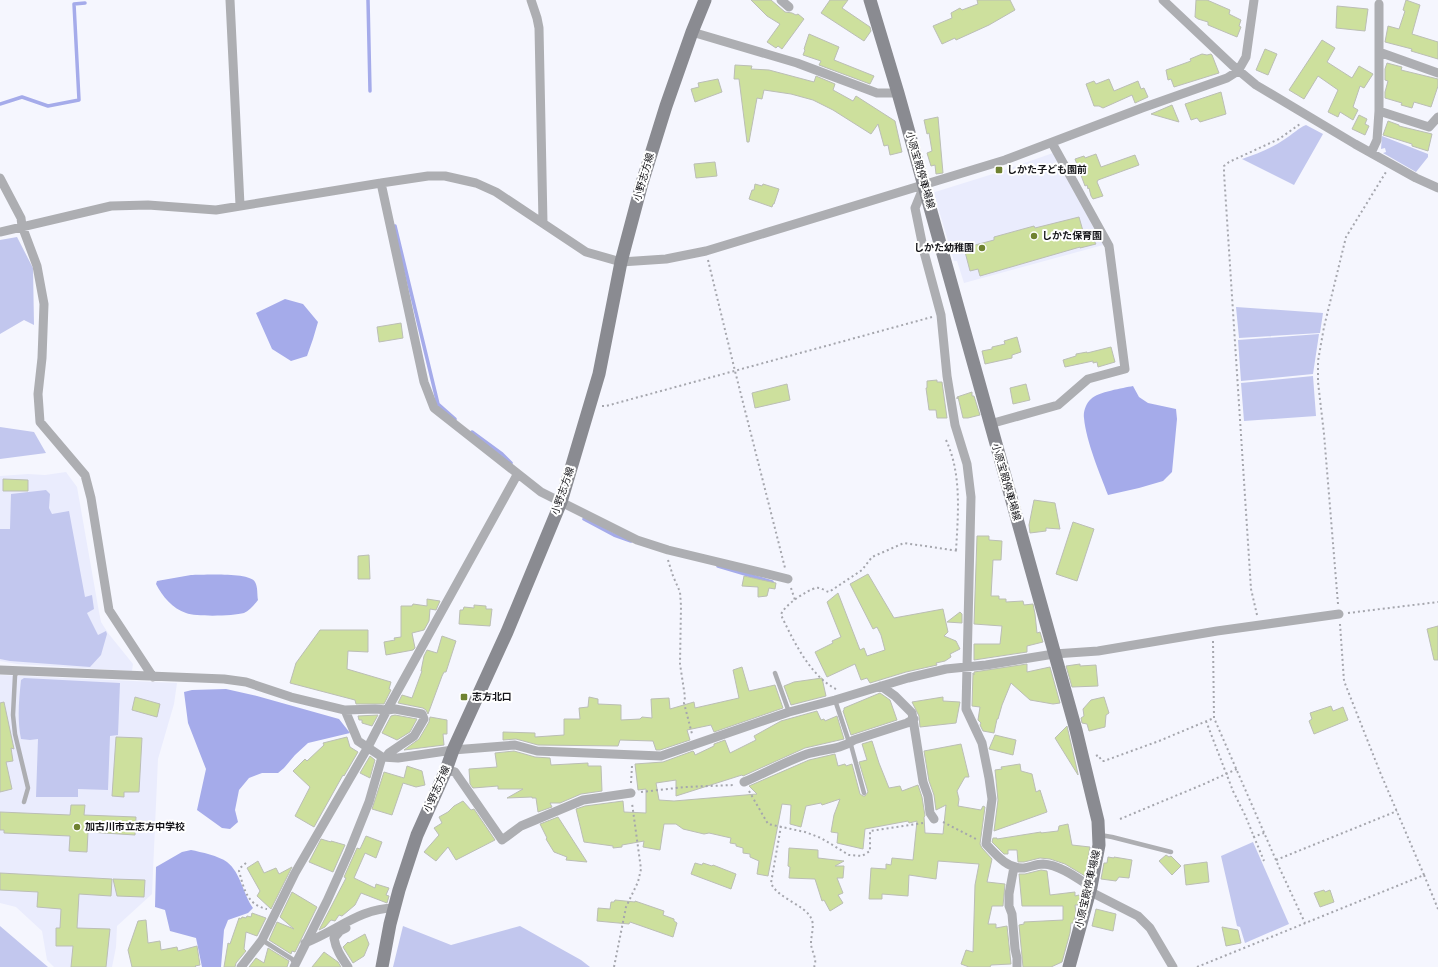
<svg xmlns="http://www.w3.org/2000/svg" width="1438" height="967" font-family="'Fira Sans Condensed','Noto Sans JP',sans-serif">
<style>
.built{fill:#eaecfd}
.green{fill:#c2c7ee}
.water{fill:#a5abea}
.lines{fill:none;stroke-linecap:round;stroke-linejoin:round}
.stream{stroke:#a5abea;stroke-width:3.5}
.building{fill:#cde09d;stroke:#bbbeb5}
.path{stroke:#a5a6ad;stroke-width:2;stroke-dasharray:2 3;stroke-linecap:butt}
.lane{stroke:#adaeb2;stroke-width:4.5}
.street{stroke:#adaeb2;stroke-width:9}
.secondary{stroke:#8a8b91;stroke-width:13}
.poi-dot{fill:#6f8231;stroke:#fff;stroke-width:1.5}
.labels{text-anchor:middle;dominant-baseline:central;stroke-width:4;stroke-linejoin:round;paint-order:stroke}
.street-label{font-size:10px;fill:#141418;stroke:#fff}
.poi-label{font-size:10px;font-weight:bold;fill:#141418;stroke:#fff;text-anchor:start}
</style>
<rect width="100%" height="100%" fill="#f5f6fe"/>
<path class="built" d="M1053,153L1103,245L964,283L957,261H954L934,194L935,192L996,173Z
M66,472L77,487L99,612L101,622L108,633L133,664L132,671L17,664L0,661V476L28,474L45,475Z
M0,675L177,683L174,704L158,759L152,894L117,926L116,947L112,967H54L47,960L42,931L16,907L0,903Z"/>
<path class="green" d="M1306,125L1323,134L1294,185L1242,159C1257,154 1272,148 1285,139C1292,135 1298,128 1306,125Z
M1382,136L1428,154V157L1416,172L1383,153L1386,152L1385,148L1381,149Z
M17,237L33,268L34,325L24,320L0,334V240Z
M1236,307L1323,313L1320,333L1239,338Z
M1319,334L1313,374L1241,381L1238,340Z
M1313,376L1316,416L1244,421L1241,383Z
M0,427L34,432L46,453L0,459Z
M46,490L50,494L49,508L52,514L69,511L85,597L92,595L94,609L87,613L98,635L106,631L107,634L101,655L90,667L10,661L0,659V529H10L11,494Z
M24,678L120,683L118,735L110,736L108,790L78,789V797H36L38,739L30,740L21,739C17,719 19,700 21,680Z
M1253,842L1289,924L1245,943L1240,927L1237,926L1221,856Z
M0,926L48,967H0Z
M403,926L451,945L520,926L581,960L590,967H393Z"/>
<path class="water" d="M285,299L303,304L318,322L313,339L307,356L291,361L272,349L256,313Z
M1133,386L1139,397L1148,403L1176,409L1177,419L1172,472L1163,481L1139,488L1108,495C1100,474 1086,441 1084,418C1083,412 1086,403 1091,399C1098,392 1123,388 1133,386Z
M191,575C202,575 250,572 255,582C258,587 257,595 258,600C254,605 249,611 244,613C233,616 197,617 186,613C173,609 162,596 156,584L157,581Z
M226,689L257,696L339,719L350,733L308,743L295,755L284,768L278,773H262L249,778L239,790L235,810L238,822L230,829L222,828L197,810L206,769L188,723L184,692L192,690Z
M191,850C201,852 219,856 227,862C241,873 243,894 253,908L248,913L228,920L224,930L221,967H202L196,938L170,931L165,910L155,907L156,867L182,852Z"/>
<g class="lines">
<path class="stream" d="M368,0L370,91
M0,104L22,97L48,106L79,100L74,4L85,3
M395,226L438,404L455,419
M472,432L502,454L511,463
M584,519L614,535L631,541
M718,566L772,582"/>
</g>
<path class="building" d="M751,0H771L785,12L792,13L796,15L798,14L804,19L782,49L778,46L776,48L767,42L780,24L767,16Z
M830,0H848L842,8L870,27L871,31L864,41L821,13Z
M977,0H1010L1015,10L989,25L956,40L955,38L942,44L933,26L952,18L951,13L960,8L962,10L978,4Z
M1196,0H1207L1230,10L1229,14L1241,20L1239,26L1241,27L1237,37L1208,25V22L1198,19L1195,17Z
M1406,0L1420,5L1412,34L1438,42V59L1411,51L1412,49L1385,42L1388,26L1399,29L1405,11L1403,10Z
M1337,6L1368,9L1365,31L1336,28Z
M809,34L839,47L834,60L874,76L870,84L819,65L821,61L803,55L805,50L804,49Z
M1322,40L1335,48L1327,62L1352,78L1359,66L1373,74L1364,88L1360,86L1353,107L1358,110L1353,120L1340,112L1338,117L1328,112L1338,90L1318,76L1304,99L1289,90Z
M1265,49L1277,54L1268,75L1256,70Z
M1202,54L1207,55L1211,54L1212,55L1219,73L1174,87L1171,79L1168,80L1166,70L1191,61L1190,59Z
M1387,63L1402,67L1401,70L1438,79V86L1431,107L1414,102L1412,108L1401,105L1402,103L1385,98V92L1388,81L1385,80V69Z
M735,65L752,66L751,69L769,70L814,82L816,76L835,84L833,90L853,101L856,96L895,121L902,152L890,155L888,145L884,146L878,124L871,134L833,110L813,100L791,94L764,90L762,99L757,98L749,142H747L739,79H734Z
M718,79L722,92L695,102L691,89L699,87L698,83Z
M1109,79L1114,91L1138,81L1141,89L1144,88L1148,97L1135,103L1132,95L1103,108L1099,106H1094L1086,84L1094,81L1096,84Z
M1221,92L1226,114L1200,122L1197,118L1191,120L1185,104Z
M1172,105L1179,122L1151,114Z
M1359,115L1367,119L1365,124L1369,126L1365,135L1352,129Z
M938,117L943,173L936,174L935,165L931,166L927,153L932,151L929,133L927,134L924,120Z
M1388,121L1399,125V126L1432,134L1428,151L1412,146V144L1383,135Z
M1096,154L1101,167L1135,155L1139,165L1098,180L1097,182L1103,196L1093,199L1091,196L1089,188L1088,189L1087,185L1085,186L1075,159L1084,156L1085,158Z
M715,162L717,176L696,178L694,164Z
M755,184L762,186L763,184L779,189L774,204H773L772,207L749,199L752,190H754Z
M1079,217L1083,231L1088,230L1096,244L1080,248V247L980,276L978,269L970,271L964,248L994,240V237L1034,226L1035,228Z
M401,323L403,338L379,342L377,327Z
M1017,337L1021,352L1012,355V358L985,364L982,351L992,349V347L1005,344L1004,341Z
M1111,347L1115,362L1098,367L1097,362L1093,363V361L1065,367L1063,360L1076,356V354L1087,352V353Z
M937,380V382H942L947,418H937L936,410H929L926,388H927V381Z
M787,384L790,400L755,408L752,393Z
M1026,384L1030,400L1013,404L1010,388Z
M972,392V396H974L980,415L968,418H963L958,397L957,399V397Z
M3,479L28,480V491H3Z
M1034,500L1055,503L1060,529L1046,528V531L1030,533L1029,525Z
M1073,522L1094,529L1077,581L1056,574Z
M977,536H989V540L1002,541L1001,560H993L991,596H999V599H1006V602L1023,601L1024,605L1033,604L1035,614L1037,633L1040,632L1043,642L1027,646V652L974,660V644H1000L1002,626L974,624Z
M369,555L370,579H358V556Z
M868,574L894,618L943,609L948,632L944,636L956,641L960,649L950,654L951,657L945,661L936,663L937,665L906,672L870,683L867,678L861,680L855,664L827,677L815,652L833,643L832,641L841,637L827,602L838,593L860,650L864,648L867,656L885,650L881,635L877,627L873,629L850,584Z
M744,576L776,583L775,589L769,588L767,596L758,597V587L742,586Z
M427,599L440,601L436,610L430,609L429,621L424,630L412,633L415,648L413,650L386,655L384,642L395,640L394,638L401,637V606H412L413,604L427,606Z
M474,605L486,606V609H492L490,626L459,624L460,610H463L464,607L474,608Z
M960,612L962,614V623L947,622Z
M1438,626V660H1434L1427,629Z
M320,630H368V652L348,651L347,669L391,682L389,689L391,690L384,704H356L355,700L290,683L296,663Z
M442,636L456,641L446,672H444L442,676L428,714L426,710L423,708L398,703L402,695L412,698L422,671H421L424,656L427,650L437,653Z
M1027,664V672L1050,667L1060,703L1053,704L1030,700L1011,683L1002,705L998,719H997L994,733L983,731L980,725L981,723L978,720L980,707L972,706L973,673L974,675V672Z
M1080,664V666L1096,665L1098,686L1072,687L1066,666Z
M742,667L749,691L775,685L783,708L714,732L711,725L687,730L690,740L660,750H656L653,741L620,740L618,746L538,745L516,739L503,740V732L535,733V737L564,735V719H580L579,708L588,707L589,697L598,699V704L621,705V720L640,719L642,717L652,718L651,699L669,698L670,709L694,702L695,708L739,698L733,670Z
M822,678L826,696L791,705L784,686L794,682Z
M880,693L890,700L897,720L851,735L843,711L844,710V708Z
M135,697L160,704L157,717L132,710Z
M943,697V701L960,702L956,723L920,727L919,716L912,702Z
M1104,697L1109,713L1106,715L1105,727L1089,731L1087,724L1082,723L1081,718L1084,716L1083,709L1091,700Z
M4,702L14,749L11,748L13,761L6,762L12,789L0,792V703Z
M1331,706L1333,711L1343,707L1348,720L1314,734L1309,721L1312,719L1310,713Z
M817,711L821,720L824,719L825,721L837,716L844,739L805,748L743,776L742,775L676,796V780L656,783L659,800L674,801L757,794L749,786L809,760L835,754L838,766L845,764L846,766L852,764L860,794L863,796H865L868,792L859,762L867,760L862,744L872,741L879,763L889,788L900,786L902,791L918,785L922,797L925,816L924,817L925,833L943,834L946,805L936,810L934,795L929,781L924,751L961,744L969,777H965L957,791L959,799L958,806L981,810L983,806L985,807L980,844L982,848L992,859L987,882L1005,884L1003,906H992L988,924H996V928L1007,926L1011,964L991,965L990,967H969L961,964L966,950L973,952L975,885L979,864L938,861L936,879L909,875L908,896L882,894V899H869L871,868L886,869V864L891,865L892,858L913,860L917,821L909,823L908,821L865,829L863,849L837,843L838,833L831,832L834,815L840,799L822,805L821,803L806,806L801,827L790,824L791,805L782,804L768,876L757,874L759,861L750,857V854L743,853V848L736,846V844L730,843L731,838L709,833L704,834L683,829L676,824H664L660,850L643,847L644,841L622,845V847L613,848V846L584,842L576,809L585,806L623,801L624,812L646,813V789L638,790L635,764L663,762L693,751L694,752L695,755L714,746V744L725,740L730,753L756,740L754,736L781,721Z
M378,715L372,726L362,723V720H359L358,716Z
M395,715L417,719L410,732L397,740L382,733L391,716Z
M430,717L447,720V734H443L444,745L404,750L419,739L429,722Z
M1067,726L1078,774V775L1055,738Z
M995,735L1016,740L1013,755L989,749Z
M116,737L142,738L139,792H124V797L112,796Z
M347,737L350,747L358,752L344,776L343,775L314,827L295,816L310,787L293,771L305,759L307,761L324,745L323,743Z
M514,751L535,757L550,758L551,765L588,763V766H601L602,791L581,794L560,803H550L552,807L538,812L536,798H532V797L507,798L523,789H498V786L473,788L470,784L469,769L497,767L495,753Z
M370,756L375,760L370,778L360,773Z
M1020,764L1021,771L1032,774L1036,792L1040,790L1047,812L994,831L998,800L995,770L1002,769L1001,767Z
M407,766L422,771L425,785L416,787L403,783L392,815L372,809L384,772L404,778Z
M463,801L471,810L474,809L495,840L456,860L448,847L436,861L424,852L439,835L434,828L442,823L439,817L448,812L454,806Z
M71,805H85L84,815L136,817L135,835L88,832L87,852L69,851L70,836L4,833V830H0V812L70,815Z
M558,817L587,862L566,860L567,857L554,852L546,839L547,838L540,824Z
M1068,824L1072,845L1090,847L1085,876L1065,864L1050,859L1040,858L1024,862H1018L1017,850H1008V854H1004L992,842L993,838H997V839L1041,832V833L1058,831L1059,826Z
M366,836L382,842L376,858L365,853L354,878L375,888L376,884L389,888L386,895L389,896L387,903L361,893L355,905L342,916L339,915L335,921L331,920L325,927L319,930L346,878L344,877L357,848L360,849Z
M321,839L331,842V841L345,845L333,872L309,862Z
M789,848L818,850V858L844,861L835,866H844L843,878H837L843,893L838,895L843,903L830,911L824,900L822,901L815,879L789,878L790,867L788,866Z
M1166,855L1169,857L1171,856L1181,866L1172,875L1159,861Z
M1108,857L1114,858V857L1132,860L1129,878L1119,877L1116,881L1101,879L1104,863H1107Z
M258,861L264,873L276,868L279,874L292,867L271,909L257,896L260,891L247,868Z
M1207,862L1209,882L1186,885L1184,865Z
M695,863L702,865L703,863L712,866L713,865L736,874L731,889L691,874Z
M1041,870L1047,871L1050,895L1075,892V896L1079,895L1080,898L1078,905H1075L1076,913L1073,923H1071L1070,933L1062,962L1051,967H1023L1019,925L1024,924V922L1063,920V906H1022L1019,874H1025Z
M0,873L112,879L111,896L79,894L77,928L110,929L106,967H71L73,946H56V928H60L61,909L37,907L38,892L0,890Z
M113,879L145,880L144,897L117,896Z
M1324,890L1325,892L1330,890L1334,902L1320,907L1314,893Z
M292,892L317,907L295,952L292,951L291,954L269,940L277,922L294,929L280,917Z
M615,900L635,902V901L664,911L663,915L674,919V921L677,923L673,937L630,922L629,924L597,921L598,908L610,909L611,902H614Z
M1096,909L1116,914L1113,931L1092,926Z
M252,913L266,918L257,936L246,932L244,949L246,951L236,963L235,967H224L228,943L230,944L239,918L241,919L242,917L246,918L247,916L251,917Z
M146,920L148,943L160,941L161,950L177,947L178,951L197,946L200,965L195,966L196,967H132L128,950L138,921Z
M1222,927L1238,930L1241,943L1226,946Z
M365,934L369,944L364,956L353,963L343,947L348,942L349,943Z
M268,948L289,961L287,967H249L256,958L264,963Z
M324,952L338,962L341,967H312Z"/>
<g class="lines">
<path class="path" d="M708,260L735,371L785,568
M602,406H606L932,317
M946,440C962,474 958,515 956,551
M668,560L673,576L680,592L681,606L680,664L685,697L684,703L692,734
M791,588L795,600
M1338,604L1324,434L1318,382V361L1324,327L1346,237L1386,172
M1348,613L1438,602
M1257,615L1251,589L1224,173V166L1229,162L1279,139L1300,124
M1213,641L1214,718L1279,867L1305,923
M836,689C810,676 793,640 781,615C783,606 807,590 816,588C821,587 825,591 829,592L862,570L872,557L904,543L959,551
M1206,721L1233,791L1245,815L1264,861
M1096,756L1098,755L1102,761H1104L1159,741L1214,718
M631,783L632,766
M749,791L768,824L805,832L821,838L849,855L862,856L870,851V831L923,823
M641,792L685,787L734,785
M1120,819L1204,784L1237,769
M943,822L976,839
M781,826L771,883C777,898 805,905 811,918C815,925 811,935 811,943C811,951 818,959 814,967
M1253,837L1264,833
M1276,860L1397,811
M246,863L240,868L239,871C244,889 247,905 267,909
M1424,875L1438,909
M614,967L626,907L638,882L641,869L632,803
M1197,967L1424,875L1380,772L1344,681L1340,624"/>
<path class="lane" d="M17,671L15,676L13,715L15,734L28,788L24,802
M775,673L789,712
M835,700L848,739L851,745L864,793
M1100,835L1112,837L1171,852
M262,940L292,959L295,964"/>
<path class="street" d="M230,0L240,205
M531,0L537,18L539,28L543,223
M781,0L789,7
M1163,0L1232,65L1256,85L1355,144L1416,178L1438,188
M692,32L797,63L877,93H898
M1379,52L1438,73
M1379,111L1429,127L1438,117
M1371,153L1377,140L1379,111V4
M0,178L21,218L22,226L37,266L44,304L42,358L38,394L40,422L85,475L91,498L109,610L153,677
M381,183L424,382L434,408L541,492L637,540L668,550L788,579
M924,186L915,208L924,252L941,315L947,376L955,425L967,464L971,497L966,709L982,743L989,778L992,799L986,844C997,856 1008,869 1024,868C1030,867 1037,864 1043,864C1060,865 1077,878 1091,887
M0,232L111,206L148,205L216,210L381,183L428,176H445L476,183L496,192L586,252L621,262L666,259L706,251L1005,160L1142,108L1227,78L1238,71L1246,57L1254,0
M990,424L1058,405L1088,379L1125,369L1109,246L1052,143
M0,670L224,679L246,682L291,697L345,710L375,709L387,710L517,475
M881,686L895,696L912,713L923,782L928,796L930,813L934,819
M345,710L358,741L382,757L398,758L453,750L515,745L537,751L661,756L789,712L835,700L908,678L946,669L986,665L1054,654L1098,651L1217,631L1339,614
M446,770L455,772L502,840L521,826L583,800L631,793
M744,782C765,773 785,762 807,754C823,749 840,750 854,740L907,723L914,719
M1014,867L1009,894V906L1012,914L1015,949L1017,958V967
M1089,891L1138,916L1150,928L1173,967
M346,928L340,931L334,938C336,950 342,958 348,967
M305,943C335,932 360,908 394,908
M241,967L262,940L295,873L368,747L387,710L395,709L422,714L424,719L414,736L389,753L386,757
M294,967L327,901L349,852L369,802L382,757"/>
<path class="secondary" d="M870,0L898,93L1076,730L1098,821L1099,845L1091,887L1069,967
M382,967L390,924L399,890L417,835L446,770L453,750L507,632L561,502L599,374L621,262L642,183L666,106L692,32L705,0"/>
</g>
<g class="poi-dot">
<rect x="995" y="166" width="8" height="8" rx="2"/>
<circle cx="1034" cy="236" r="4"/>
<circle cx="982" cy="248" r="4"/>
<rect x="460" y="693" width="8" height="8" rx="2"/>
<circle cx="77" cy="827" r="4"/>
</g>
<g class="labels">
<g class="street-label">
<text transform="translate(920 170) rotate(74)">小原宝殿停車場線</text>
<text transform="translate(644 177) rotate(-74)">小野志方線</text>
<text transform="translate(1006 482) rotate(74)">小原宝殿停車場線</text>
<text transform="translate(563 491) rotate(-71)">小野志方線</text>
<text transform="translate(437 789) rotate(-66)">小野志方線</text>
<text transform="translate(1088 889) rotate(-77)">小原宝殿停車場線</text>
</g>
<g class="poi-label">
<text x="1007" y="170">しかた子ども園前</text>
<text x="1042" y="236">しかた保育園</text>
<text x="974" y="248" text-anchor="end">しかた幼稚園</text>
<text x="472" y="697">志方北口</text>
<text x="85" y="827">加古川市立志方中学校</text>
</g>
</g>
</svg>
